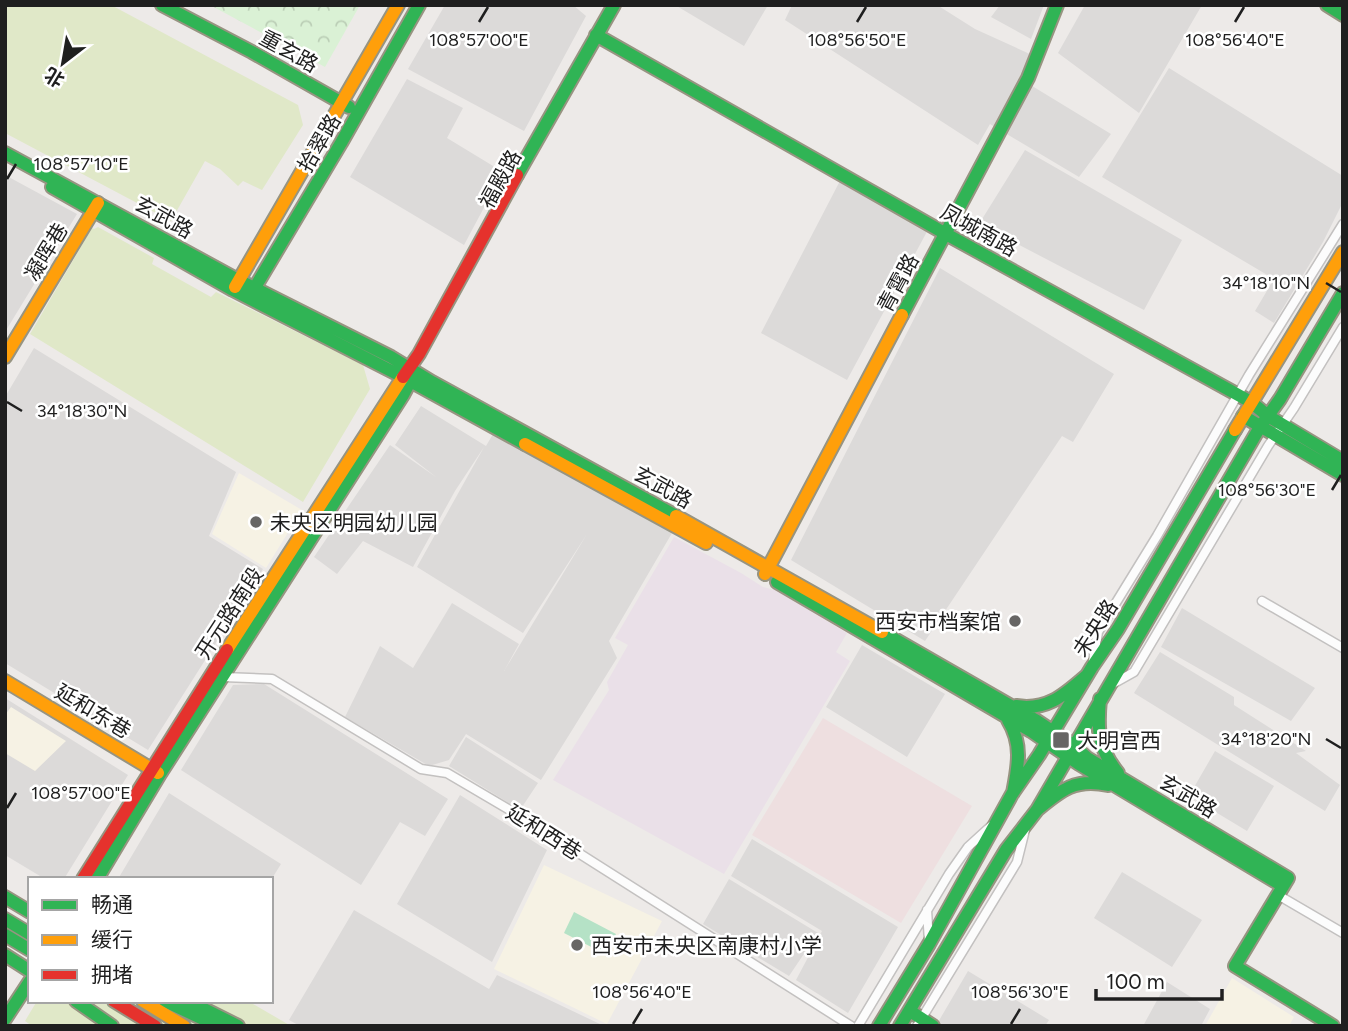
<svg xmlns="http://www.w3.org/2000/svg" width="1348" height="1031" font-family="Figtree,'Noto Sans SC',sans-serif">
<style>
.residential{fill:#dcdad9}
.commercial{fill:#eedfe0}
.industrial{fill:#eae0e8}
.education{fill:#f6f2e4}
.grass{fill:#e0e8c8}
.park{fill:url(#park-crowns)}
.pitch{fill:#b5e2c6}
.lines{fill:none;stroke-linecap:round;stroke-linejoin:round}
.street-casing{stroke:#c3c1c0;stroke-width:11}
.fast-casing{stroke:#979481;stroke-width:16}
.slow-casing{stroke:#979481;stroke-width:16}
.jam-casing{stroke:#979481;stroke-width:16}
.street{stroke:#fcfcfc;stroke-width:8}
.fast{stroke:#30b455;stroke-width:12}
.slow{stroke:#ff9f0a;stroke-width:12}
.jam{stroke:#e5322d;stroke-width:12}
.ticks{fill:none;stroke:#1f1f1f;stroke-width:2.5}
.poi-dot{fill:#676665;stroke:#fff;stroke-width:2.5}
.labels{text-anchor:middle;dominant-baseline:central;stroke-width:5;stroke-linejoin:round;paint-order:stroke}
.street-label{font-size:21px;fill:#1f1f1f;stroke:#fff}
.poi-label{font-size:21px;fill:#1f1f1f;stroke:#fff;text-anchor:start}
.ticks-label{font-size:18px;text-anchor:middle;fill:#1f1f1f;stroke:#fff;stroke-width:5;stroke-linejoin:round;paint-order:stroke}
</style>
<defs>
<pattern id="park-crowns" width="20" height="18" patternUnits="userSpaceOnUse" patternTransform="scale(1.75)"><rect width="20" height="18" fill="#daf1d5"/><path d="M2 6a3 3 0 1 1 6 0M12 15a3 3 0 1 1 6 0" fill="none" stroke="#bbceb6"/></pattern>
</defs>
<rect width="100%" height="100%" fill="#edeae8"/>
<path class="residential" d="M445,5H573L586,16L524,131L408,69Z
M675,5H768L744,46Z
M792,5H937L975,29L1032,55L1019,78L1111,134L1079,177L990,124L978,145L785,20Z
M1000,5H1044L1031,39L991,17Z
M1085,5H1202L1139,113L1058,53Z
M1169,68L1343,176V202L1323,242L1274,323L1255,311L1274,279L1102,177Z
M407,79L463,108L447,138L503,172L464,245L350,177Z
M1025,150L1182,240L1144,310L979,224Z
M5,175L77,214L5,332Z
M842,177L930,226L847,380L761,333Z
M940,268L1114,374L1073,442L1062,436L925,641L791,560Z
M34,348L236,472L209,536L263,569L148,750L5,663V397Z
M421,406L486,446L493,434L672,533L609,641L617,658L541,780L466,734L449,760L429,766L345,717L380,646L413,668L452,603L519,644L504,671L587,534L523,633L417,567L484,447L455,491L413,567L363,541L337,574L314,557L390,445L436,477L395,445Z
M1182,608L1315,688L1291,721L1161,647Z
M862,645L945,694L907,757L826,707Z
M1160,652L1234,697V705L1306,751L1296,753L1340,785L1325,811L1134,693Z
M264,684L448,799L425,836L400,822L361,885L181,770L233,685Z
M5,698L128,775L64,879H45L5,855Z
M466,737L538,783L520,810L449,766Z
M1215,751L1274,786L1247,831L1189,796Z
M169,793L281,864L271,880L118,879Z
M460,795L547,850L492,962L397,904Z
M752,839L898,927L848,1013L796,980L822,931L731,876Z
M1122,872L1202,920L1172,967L1094,918Z
M729,879L818,933L789,976L703,924Z
M354,910L489,989L497,975L602,1025L300,1026L289,1020Z
M968,971L1049,1020L1045,1026H940L937,1024Z
M1167,982L1210,1009L1201,1026H1143Z"/>
<path class="commercial" d="M823,718L972,806L901,923L752,835Z"/>
<path class="industrial" d="M674,537L741,573L763,587L775,590L847,633L836,652L850,661L724,874L553,780L609,690L607,682L628,645L615,638Z"/>
<path class="education" d="M239,473L302,510L266,568L212,534Z
M11,707L66,741L35,771L5,753V715Z
M544,865L662,921L607,1024L494,969Z
M1232,978L1294,1017L1289,1026H1205Z"/>
<path class="grass" d="M5,5H111L298,105L303,125L262,190L243,181L238,186L220,169L205,161L171,221L5,133Z
M98,227L154,258L152,264L211,297L216,292L363,365L370,389L303,502L30,334L92,228L94,229Z
M37,1001H248L291,1026H32L25,1021Z"/>
<path class="park" d="M210,5H360L325,67Z"/>
<path class="pitch" d="M574,912L616,934L605,954L564,933Z"/>
<g class="lines">
<defs>
<path id="street" d="M1262,601L1343,648
M1093,661L1098,632L1157,536L1249,375L1343,224
M223,677L272,679L421,769L447,773L525,819L851,1026
M1109,686L1134,672L1268,446L1294,408L1343,327
M1278,895L1343,933
M927,910L929,942
M858,1026L949,874L968,847L991,826
M917,1026L1017,862L1025,830"/>
<path id="fast" d="M162,5L252,52L349,107
M1327,5L1343,15
M596,35L946,234L1251,402L1268,416L1343,461
M5,153L238,280L391,357L432,382L676,516
M517,175L614,5
M52,187L233,290L403,377L525,444
M251,294L341,143L419,5
M902,315L1028,78L1057,5
M1243,416L1343,475
M777,582L1031,731L1079,764L1283,886
M882,632L1037,721L1073,745L1087,758L1288,878L1235,966L1333,1026
M1100,699C1097,730 1098,748 1118,773
M1016,706C1047,711 1064,695 1086,676
M1008,720C1023,744 1018,767 1013,793
M1037,810C1061,790 1075,778 1108,785
M97,879L160,774L403,395L413,376
M5,897L30,912
M5,919L30,934
M5,935L30,950
M5,955L30,971
M76,1001L112,1026
M165,1001L218,1026
M188,1001L238,1026
M910,1011L933,1026
M5,1019L30,981
M879,1026L929,944L1012,794L1039,755L1092,667L1118,629L1235,430
M900,1026L1006,850L1037,810L1260,427L1280,399L1343,293"/>
<path id="slow" d="M235,287L398,5
M5,357L98,203
M1235,430L1343,252
M525,444L706,543
M676,516L882,632
M765,574L902,315
M227,650L403,377
M5,681L158,773
M143,1001L184,1026"/>
<path id="jam" d="M403,377L419,354L517,175
M83,879L227,650
M114,1001L155,1026"/>
</defs>
<use href="#street" class="street-casing"/>
<use href="#fast" class="fast-casing"/>
<use href="#slow" class="slow-casing"/>
<use href="#jam" class="jam-casing"/>
<use href="#street" class="street"/>
<use href="#fast" class="fast"/>
<use href="#slow" class="slow"/>
<use href="#jam" class="jam"/>
</g>
<path class="ticks" d="M479,22L488,7M857,22L866,7M1235,22L1244,7M7,179L16,164M1326,283L1341,292M7,402L22,411M1332,490L1341,475M1326,739L1341,748M7,808L16,793M633,1024L642,1009M1011,1024L1020,1009"/>
<g class="poi-dot">
<circle cx="256" cy="522" r="7"/>
<circle cx="1015" cy="621" r="7"/>
<rect x="1052" y="731" width="18" height="18" rx="3.5"/>
<circle cx="577" cy="945" r="7"/>
</g>
<g class="labels">
<g class="street-label">
<text transform="translate(289 51) rotate(29)">重玄路</text>
<text transform="translate(319 143) rotate(-60)">拾翠路</text>
<text transform="translate(500 179) rotate(-61)">福殿路</text>
<text transform="translate(164 217) rotate(29)">玄武路</text>
<text transform="translate(979 230) rotate(29)">凤城南路</text>
<text transform="translate(46 252) rotate(-59)">凝晖巷</text>
<text transform="translate(898 283) rotate(-62)">青霄路</text>
<text transform="translate(663 487) rotate(29)">玄武路</text>
<text transform="translate(229 613) rotate(-57)">开元路南段</text>
<text transform="translate(1095 628) rotate(-57)">未央路</text>
<text transform="translate(93 711) rotate(31)">延和东巷</text>
<text transform="translate(1188 796) rotate(31)">玄武路</text>
<text transform="translate(544 832) rotate(32)">延和西巷</text>
</g>
<g class="poi-label">
<text x="270" y="522">未央区明园幼儿园</text>
<text x="1001" y="621" text-anchor="end">西安市档案馆</text>
<text x="1077" y="740">大明宫西</text>
<text x="591" y="945">西安市未央区南康村小学</text>
</g>
</g>
<g class="ticks-label">
<text x="1235" y="46">108°56'40"E</text>
<text x="479" y="46">108°57'00"E</text>
<text x="857" y="46">108°56'50"E</text>
<text x="81" y="170">108°57'10"E</text>
<text x="1266" y="289">34°18'10"N</text>
<text x="82" y="417">34°18'30"N</text>
<text x="1267" y="496">108°56'30"E</text>
<text x="1266" y="745">34°18'20"N</text>
<text x="81" y="799">108°57'00"E</text>
<text x="642" y="998">108°56'40"E</text>
<text x="1020" y="998">108°56'30"E</text>
</g>
<rect width="1348" height="1031" fill="none" stroke="#1f1f1f" stroke-width="14"/>
<rect x="28" y="877" width="245" height="126" fill="#ffffff" stroke="#a5a5a5" stroke-width="2"/>
<rect x="42" y="900" width="35" height="10" fill="#30b455" stroke="#a5a5a5" stroke-width="2"/>
<text x="91" y="912" font-size="21" fill="#1f1f1f">畅通</text>
<rect x="42" y="935" width="35" height="10" fill="#ff9f0a" stroke="#a5a5a5" stroke-width="2"/>
<text x="91" y="947" font-size="21" fill="#1f1f1f">缓行</text>
<rect x="42" y="970" width="35" height="10" fill="#e5322d" stroke="#a5a5a5" stroke-width="2"/>
<text x="91" y="982" font-size="21" fill="#1f1f1f">拥堵</text>
<g transform="translate(63 63) rotate(211)" stroke="#ffffff" stroke-width="5" paint-order="stroke">
<path d="M0-5L12 26L0 18L-12 26Z" fill="#1f1f1f"/>
<text y="-10" font-size="19" font-weight="bold" text-anchor="middle" fill="#1f1f1f">北</text>
</g>
<path d="M1096 989v10h126v-10" fill="none" stroke="#1f1f1f" stroke-width="3.5"/>
<text x="1106" y="989" font-size="21" fill="#1f1f1f" stroke="#ffffff" stroke-width="5" paint-order="stroke">100 m</text>
</svg>
